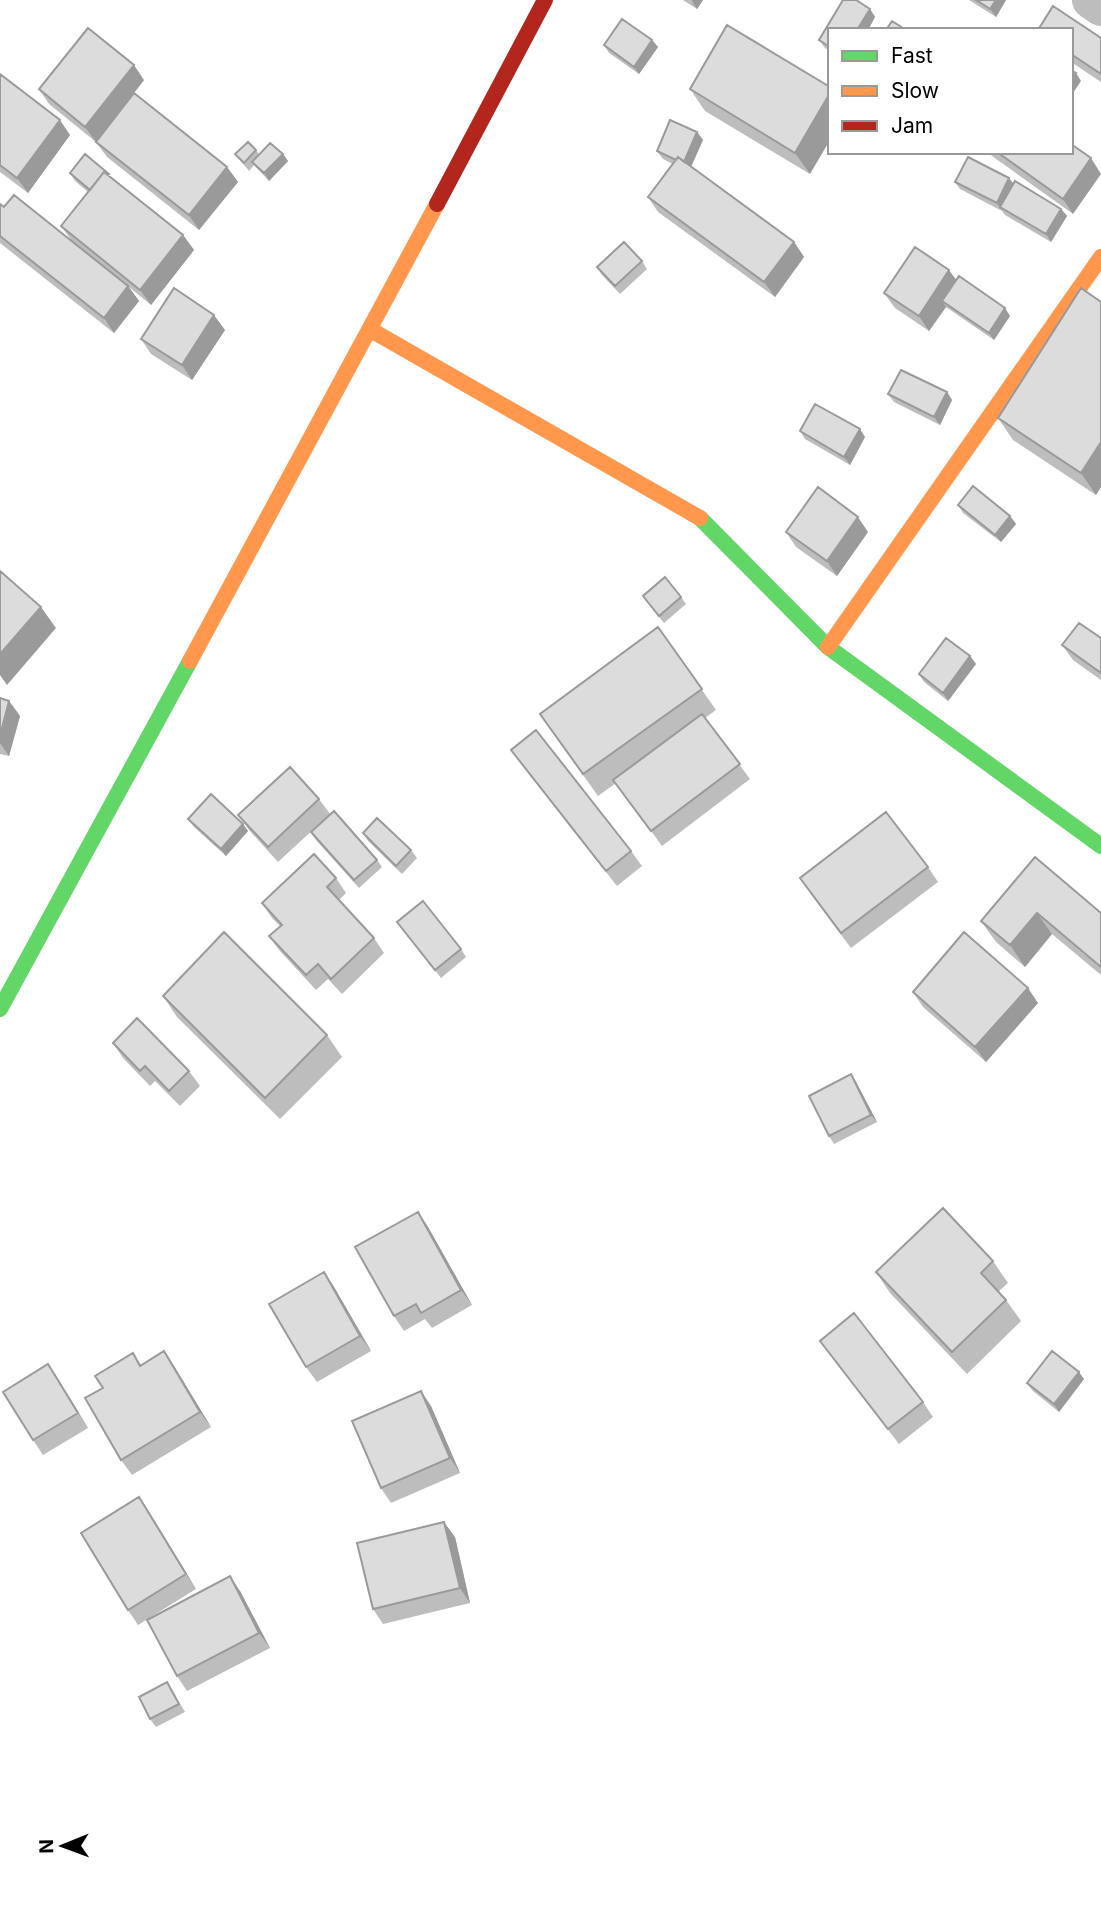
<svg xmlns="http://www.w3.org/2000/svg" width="1101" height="1909" font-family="Inter,sans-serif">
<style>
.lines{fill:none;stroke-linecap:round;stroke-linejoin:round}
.street{stroke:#bdbdbd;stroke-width:38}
.fast{stroke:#63d668;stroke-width:16}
.slow{stroke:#ff974d;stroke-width:16}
.jam{stroke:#b3261e;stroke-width:16}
.wall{fill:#bdbdbd}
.shaded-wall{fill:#9a9a9a}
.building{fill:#dcdcdc;stroke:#9a9a9a;stroke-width:2}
</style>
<rect width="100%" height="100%" fill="#fff"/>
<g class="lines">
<path class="street" d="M1091,0L1101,7"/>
<path class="fast" d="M700,518L828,647L1101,846
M0,1009L190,661"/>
<path class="slow" d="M371,330L700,518
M828,647L1101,257
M190,661L437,204"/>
<path class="jam" d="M437,204L545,0"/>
</g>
<path class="wall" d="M683,0H703L697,9Z
M843,0H856L870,9L875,17L868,30H830V51L825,48L819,40Z
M969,0H1006L996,17Z
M1071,30L1101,38V82L1071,62Z
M652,40L658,47L639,74L609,53L604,45Z
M0,74L70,135L28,193L0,172Z
M144,80L134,93L227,167L238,182L199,230L107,157L96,142L119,112L96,142L49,104L39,89Z
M830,87L810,174L705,111L690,89Z
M697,132L703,140L691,167L794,242L804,257L775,297L658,212L648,197L673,164L663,159L657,151Z
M256,150L259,154H283L288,161L269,181L254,165L249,171L235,154Z
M989,152H1071L1073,214L992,156Z
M70,173L112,178L183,235L194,250L151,305L129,287L139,301L114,333L0,243V204L4,207L72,241L61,226L88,192L75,181Z
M1009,178L1013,184L1061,209L1067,216L1051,242L1005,215L1002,211L960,189L955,182Z
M642,261L647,269L620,294L602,275L597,267Z
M956,280L1010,316L994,340L946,307L929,331L895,308L884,293Z
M1101,302V487L1096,495L1013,440L998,418Z
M225,330L192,380L151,354L141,339Z
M947,392L952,400L940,425L894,402L888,394Z
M800,431L865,437L850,465L805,439Z
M958,505L1010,516L1016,524L1001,542L963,513Z
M786,532H868L837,576L796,547Z
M643,597H681L686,604L664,623Z
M658,627L716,710L705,718L750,779L662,846L616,783L598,796L540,714Z
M1101,638V680L1073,660L1062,645Z
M970,656L976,664L948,701L924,682L919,674Z
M0,698L9,701L20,716L9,756L0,754Z
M511,750L631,851L642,866L617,886L522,765Z
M319,799L330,814L278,862L249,830L238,815Z
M188,819L243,824L248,831L226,856L194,827Z
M311,832L377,860L382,867L359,888L316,840Z
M363,833L411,850L417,858L402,874L368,841Z
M1035,857L1101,913V975L1052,934L1025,967L996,942L981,921Z
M928,867L938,882L851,948L810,893Z
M336,878L346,893L339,900L374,938L384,953L342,994L328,979L316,990L280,951L269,936L280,926L272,918L262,903Z
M397,922L461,949L466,957L441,978Z
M913,992L1038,1003L986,1062L923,1007Z
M163,996L327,1035L342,1057L280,1119L177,1017Z
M113,1043L189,1071L200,1086L180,1106L155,1081L150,1086L123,1058Z
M856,1082L877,1122L834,1144L829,1136Z
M418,1212L428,1227L472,1305L432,1328L425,1319L404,1331L394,1316Z
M993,1261L1008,1283L998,1292L1006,1300L1021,1321L967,1374L890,1293L876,1272Z
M324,1272L334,1287L371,1351L317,1382L306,1367Z
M820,1341L923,1402L933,1417L899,1444Z
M133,1353L141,1365L174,1366L211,1427L132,1475L121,1460L103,1388Z
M48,1364L88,1428L43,1455L33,1440Z
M1084,1379L1059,1412L1033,1391L1027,1383Z
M431,1406L460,1473L391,1503L381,1488Z
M139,1497L149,1512L196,1589L138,1625L128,1610Z
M455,1537L470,1603L383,1624L373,1609Z
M240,1591L270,1648L187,1691L177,1676Z
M167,1682L185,1712L156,1727L150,1719Z"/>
<path class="shaded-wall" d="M692,0H703L697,9L692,1Z
M996,0H1006L996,17L990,9Z
M870,9L875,17L868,30H857Z
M652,40L658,47L639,74L634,67Z
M134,65L144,80L96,142L85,127Z
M1076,73L1081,81L1071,96V80Z
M830,93V140L810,174L795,153Z
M60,120L70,135L28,193L17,178Z
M697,132L703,140L689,171L683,163Z
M283,154L288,161L269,181L264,173Z
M1091,158L1101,174L1073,214L1063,199Z
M227,167L238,182L199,230L189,215Z
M1009,178L1015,186L1000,207L1002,211L997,203Z
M1061,209L1067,216L1051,242L1046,234Z
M183,235L194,250L151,305L140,290Z
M794,242L804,257L775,297L764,282Z
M949,270L960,285L942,301L946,307L929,331L919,316Z
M128,286L139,301L114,333L104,318Z
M1005,308L1010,316L994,340L989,333Z
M214,315L225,330L192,380L182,365Z
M947,392L952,400L940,425L934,417Z
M860,429L865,437L850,465L844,457Z
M1101,442V487L1096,495L1081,473Z
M1010,516L1016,524L1001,542L995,535Z
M858,517L868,532L837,576L827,561Z
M41,607L56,628L7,685L0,675V654Z
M970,656L976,664L948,701L943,693Z
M9,701L20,716L9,756L0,743V736Z
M243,824L248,831L226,856L221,849Z
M1037,913L1052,934L1025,967L1010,945Z
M1028,988L1038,1003L986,1062L975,1047Z
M851,1074L856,1082L877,1122L871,1115Z
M418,1212L428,1227L472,1305L461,1290Z
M324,1272L334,1287L371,1351L360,1336Z
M164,1351L174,1366L211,1427L200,1412Z
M48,1364L58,1379L88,1428L78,1413Z
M1079,1372L1084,1379L1059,1412L1054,1404Z
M421,1391L431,1406L460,1473L450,1458Z
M139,1497L149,1512L196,1589L186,1574Z
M444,1522L455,1537L470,1603L460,1588Z
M230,1576L240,1591L270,1648L259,1633Z"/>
<path class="building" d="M843,0H856L870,9L857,30H830V47L819,40Z
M976,0H996L990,9Z
M1053,6L1101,38V74L1071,54V30H1038Z
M622,19L652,40L634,67L604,45Z
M892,21L906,30H886Z
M727,25L830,87V93L795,153L690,89Z
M88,28L134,65L85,127L39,89Z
M1071,70L1076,73L1071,80Z
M0,74L60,120L17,178L0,165Z
M134,93L227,167L189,215L96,142Z
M670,120L697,132L684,162L678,157L676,160L657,151Z
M248,142L256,150L244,163L235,154Z
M270,143L283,154L264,173L252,162Z
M1071,144L1091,158L1063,199L997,152H1071Z
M85,154L109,174L108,175L104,172L90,190L70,173Z
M678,157L794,242L764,282L648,197Z
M968,157L1009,178L997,203L955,182Z
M104,172L183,235L140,290L61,226Z
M1015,181L1061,209L1046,234L1000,207Z
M14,195L128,286L104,318L0,236V204L4,207Z
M624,242L642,261L615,286L597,267Z
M915,247L949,270L919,316L884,293Z
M959,276L1005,308L989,333L942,301Z
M174,288L214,315L182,365L141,339Z
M1081,288L1101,302V442L1081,473L998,418Z
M901,370L947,392L934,417L888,394Z
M815,404L860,429L844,457L800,431Z
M973,486L1010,516L995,535L958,505Z
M818,487L858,517L827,561L786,532Z
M0,571L41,607L0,654Z
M665,577L681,597L659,616L643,596Z
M1079,623L1101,638V673L1062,645Z
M658,627L702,689L583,774L540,714Z
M946,638L970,656L943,693L919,674Z
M0,698L9,701L0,736Z
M702,714L740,764L651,831L613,780Z
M536,730L631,851L606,871L511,750Z
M290,767L319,799L268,847L238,815Z
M211,794L243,824L221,849L188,819Z
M334,811L377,860L354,880L311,832Z
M886,812L928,867L841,933L800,878Z
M377,818L411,850L396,866L363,833Z
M314,854L336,878L327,887L374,938L331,979L318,964L306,975L269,936L282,925L262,903Z
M1035,857L1101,913V967L1037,913L1010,945L981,921Z
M423,901L461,949L435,970L397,922Z
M224,932L327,1035L265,1098L163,996Z
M964,932L1028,988L975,1047L913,992Z
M137,1018L189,1071L169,1091L145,1066L140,1071L113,1043Z
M851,1074L871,1115L829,1136L809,1096Z
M943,1208L993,1261L981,1273L1006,1300L952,1352L876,1272Z
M418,1212L461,1290L421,1313L416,1304L394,1316L355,1247Z
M324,1272L360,1336L306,1367L269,1304Z
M854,1313L923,1402L888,1429L820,1341Z
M164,1351L200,1412L121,1460L85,1398L103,1388L95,1376L133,1353L140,1366Z
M1052,1351L1079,1372L1054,1404L1027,1383Z
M48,1364L78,1413L33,1440L3,1392Z
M421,1391L450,1458L381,1488L352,1421Z
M139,1497L186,1574L128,1610L81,1533Z
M444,1522L460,1588L373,1609L357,1543Z
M230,1576L259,1633L177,1676L147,1620Z
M167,1682L179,1704L150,1719L139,1697Z"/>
<rect x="828" y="28" width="245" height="126" fill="#ffffff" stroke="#999999" stroke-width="2"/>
<rect x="842" y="51" width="35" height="10" fill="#63d668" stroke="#999999" stroke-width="2"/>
<text x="891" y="63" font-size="21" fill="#000000">Fast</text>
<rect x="842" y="86" width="35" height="10" fill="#ff974d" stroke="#999999" stroke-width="2"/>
<text x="891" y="98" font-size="21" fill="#000000">Slow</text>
<rect x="842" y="121" width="35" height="10" fill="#b3261e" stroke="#999999" stroke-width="2"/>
<text x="891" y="133" font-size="21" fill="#000000">Jam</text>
<g transform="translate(63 1846) rotate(269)" stroke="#ffffff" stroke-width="5" paint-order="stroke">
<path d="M0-5L12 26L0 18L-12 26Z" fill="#000000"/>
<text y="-10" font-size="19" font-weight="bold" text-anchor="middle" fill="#000000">N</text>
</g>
</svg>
